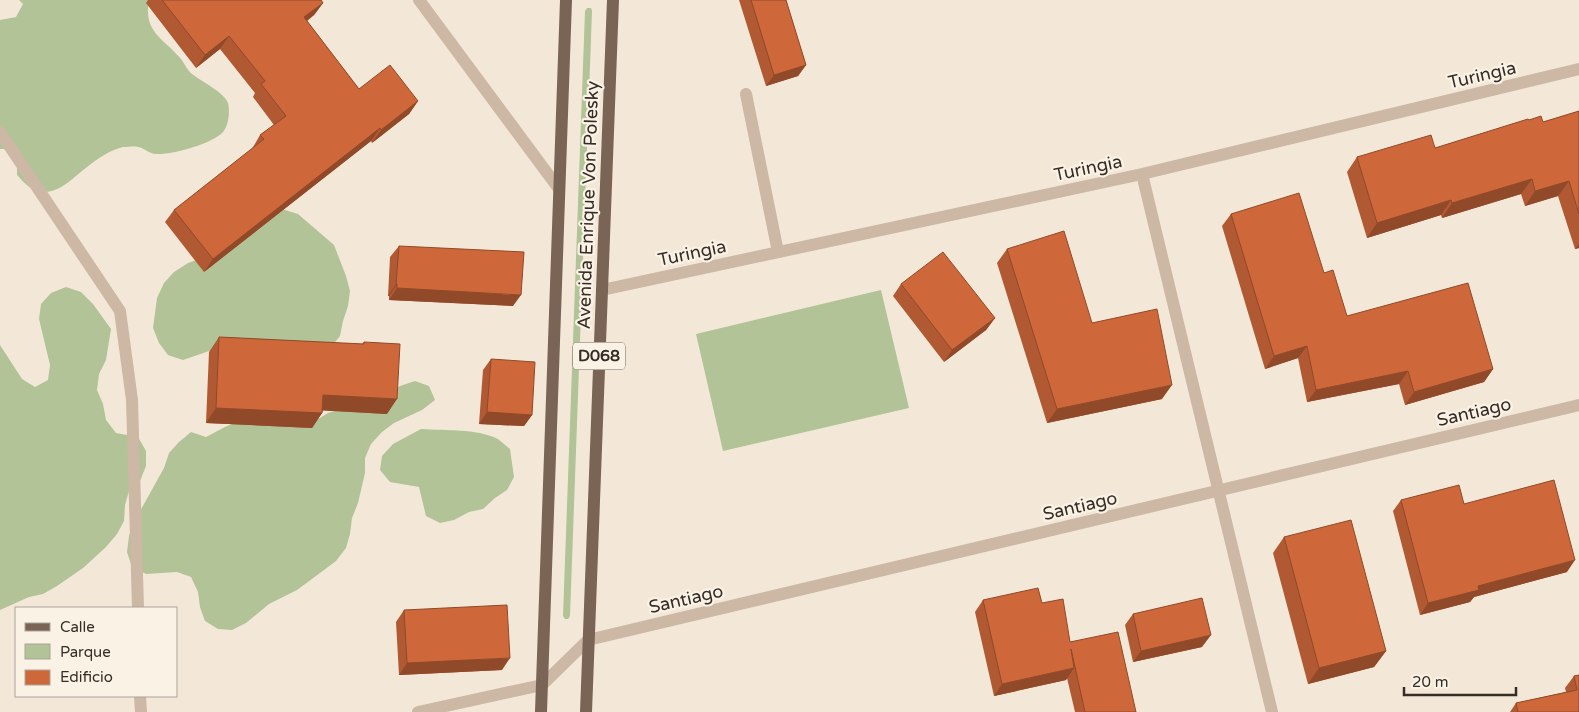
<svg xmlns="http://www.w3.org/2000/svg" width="1579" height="712" font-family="'Varela Round',sans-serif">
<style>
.green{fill:#b1c397}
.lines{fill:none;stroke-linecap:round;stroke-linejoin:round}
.lane{stroke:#ccb8a4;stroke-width:12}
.street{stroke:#ccb8a4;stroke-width:12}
.primary{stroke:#796456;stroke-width:12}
.wall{fill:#b15933}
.shaded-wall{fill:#904929}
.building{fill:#ce683b;stroke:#904929}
.labels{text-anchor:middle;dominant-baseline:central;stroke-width:4.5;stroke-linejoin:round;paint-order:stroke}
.shield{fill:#faf2e5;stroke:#71675f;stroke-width:1}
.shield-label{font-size:16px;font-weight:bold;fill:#362c26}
.street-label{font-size:18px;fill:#362c26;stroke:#faf2e5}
</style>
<rect width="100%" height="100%" fill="#f3e8d8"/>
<path class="green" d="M19,0H149C143,33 164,38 181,59C185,64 187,70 192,74C202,82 224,92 228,103C230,111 229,125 223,132C212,144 172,155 156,154C149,154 145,148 138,147C135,146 127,147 123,147C110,150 97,159 87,167C70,180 51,203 28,186C24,183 21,179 17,175V161L7,149H0V20L16,17L23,4Z
M587,8H591L592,11L570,616L568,619H565L563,616L585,11Z
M282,209L298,214L334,245L346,276L350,291L348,306L343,321L340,336L328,351L212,350L183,360L168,355L159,343L153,328L157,298L164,283L174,272L188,263L202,258Z
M66,287L81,292L93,304L111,329L106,360L99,374L97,390L103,404L106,420L116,433L138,437L146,451V466L140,481L129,491L125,505L124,521L117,534L106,547L83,568L57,586L43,594L29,597L0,610V345L22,379L35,387L48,380L50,365L39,319L41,304L51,293Z
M881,290L909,408L723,451L696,334Z
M415,381L429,386L435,400L422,410L394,423L382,432L371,444L365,458V473L358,503L352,518L350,534L346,548L336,561L324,570L297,590L269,604L246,623L232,630L218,629L205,621L200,607L198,592L191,577L177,572L146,574L132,567L127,552L129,536L134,522L164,468L169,453L179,442L191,432L206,437L225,427L239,421H315L328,413L386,396L400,386Z
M421,429C446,431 475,428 498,439C502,442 506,446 510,449L514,477L507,490L495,498L483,509L469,512L454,520L440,523L426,516L419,487L390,482L380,470L382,456L393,444Z"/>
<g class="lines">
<path class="lane" d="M746,94L778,252
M0,132L120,311L132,400L138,608
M140,696L141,712"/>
<path class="street" d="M419,0L559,189
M1142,174L1272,712
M602,290L1142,174L1579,69
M418,712L542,685L588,640L1579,405"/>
<path class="primary" d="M541,712L566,0
M586,712L613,0"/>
</g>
<path class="wall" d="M148,0H321L323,3L314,15L307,21L359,89L418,101L409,114L372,143L371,141L204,272L165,222L174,210L252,149L260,135L274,125L253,97L255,93L220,49L196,68L146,3Z
M739,0H786L806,65L798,76L766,86Z
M1579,111V248L1575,249L1558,196L1525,206L1521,194L1442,218L1441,215L1367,238L1347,172L1357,157L1435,148L1529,120L1543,122Z
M1231,214L1324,273L1347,316L1493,369L1484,382L1405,405L1399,384L1307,402L1298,358L1265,369L1222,226Z
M399,246L513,306L389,300V296H388L390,257Z
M1007,249L1092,323L1162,399L1047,423L997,263Z
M901,284L995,318L986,330L944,362L893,296Z
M219,337L362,344L364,342L387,414L323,410L322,413L312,428L206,423L209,352Z
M491,359L532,415L524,426L479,424L483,370Z
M1401,500L1464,504L1567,572L1474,597L1470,602L1420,615L1393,511Z
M1284,537L1386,651L1374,667L1308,684L1273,553Z
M983,600L1042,603L1070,642L1136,712H1075L1067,678L1066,680L994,696L975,612Z
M404,610L502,670L399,675L396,622Z
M1133,614L1202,647L1133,662L1125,625Z
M1579,675V712H1510L1516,703L1566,692L1565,688L1574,676Z"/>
<path class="shaded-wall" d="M323,3L314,15L295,30L304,17Z
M229,36L220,49L196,68L205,55Z
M806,65L798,76L766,86L774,75Z
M418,101L409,114L372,143L381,130Z
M380,128L371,141L204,272L213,259Z
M1532,179L1521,194L1442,218L1452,203Z
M1569,181L1558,196L1525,206L1535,191Z
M1451,200L1441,215L1367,238L1377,223Z
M1579,244V248L1575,249Z
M396,284H397L389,296H388Z
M397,288L521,295L513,306L389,300Z
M995,318L986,330L944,362L952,350Z
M1307,346L1298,358L1265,369L1274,356Z
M1493,369L1484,382L1405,405L1414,392Z
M1408,371L1399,384L1307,402L1316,390Z
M1172,385L1162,399L1047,423L1057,409Z
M323,395L397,399L387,414L313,410Z
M216,408L322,413L312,428L206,423Z
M487,412L532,415L524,426L479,424Z
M1575,560L1567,572L1474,597L1470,602L1420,615L1428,603L1478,586Z
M1211,635L1202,647L1133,662L1141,651Z
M1386,651L1374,667L1308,684L1319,668Z
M510,658L502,670L399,675L407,663Z
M1074,668L1066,680L994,696L1002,684Z"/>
<path class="building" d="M162,0H321L323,3L304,17L359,89L390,65L418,101L381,130L380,128L213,259L174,210L264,139L260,135L286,116L261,84L265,81L229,36L205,55Z
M751,0H786L806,65L774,75Z
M1579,111V214L1569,181L1535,191L1532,179L1452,203L1451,200L1377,223L1357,157L1431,135L1435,148L1528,119L1529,120L1541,116L1543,122Z
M1299,193L1324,273L1333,270L1347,316L1468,283L1493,369L1414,392L1408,371L1316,390L1307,346L1274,356L1231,214Z
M1064,231L1092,323L1157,309L1172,385L1057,409L1007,249Z
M399,246L524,252L521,295L397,288V284H396Z
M943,252L995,318L952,350L901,284Z
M219,337L364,344V342L400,344L397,399L323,395L322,413L216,408Z
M491,359L535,362L532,415L487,412Z
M1554,480L1575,560L1478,586L1479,590L1428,603L1401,500L1459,485L1464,504Z
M1351,520L1386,651L1319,668L1284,537Z
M1038,588L1042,603L1063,599L1070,642L1118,632L1136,712H1085L1071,649L1074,668L1002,684L983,600Z
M1202,598L1211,635L1141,651L1133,614Z
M507,605L510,658L407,663L404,610Z
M1579,675V712H1518L1516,703L1577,690L1574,676Z"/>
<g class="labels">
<rect class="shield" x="573" y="342.5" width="52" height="27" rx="4"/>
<g class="shield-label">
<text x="599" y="356">D068</text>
</g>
<g class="street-label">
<text transform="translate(1482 75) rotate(-13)">Turingia</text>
<text transform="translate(1088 168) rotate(-12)">Turingia</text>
<text transform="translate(588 205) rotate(-88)">Avenida Enrique Von Polesky</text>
<text transform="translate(692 253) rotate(-12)">Turingia</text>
<text transform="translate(1474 412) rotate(-13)">Santiago</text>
<text transform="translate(1080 506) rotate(-13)">Santiago</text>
<text transform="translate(686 599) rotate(-13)">Santiago</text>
</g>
</g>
<rect x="15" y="607" width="162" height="90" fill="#faf2e5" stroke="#aca399"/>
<rect x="25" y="623" width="25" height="8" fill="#796456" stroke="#aca399"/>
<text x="60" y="632" font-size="15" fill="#362c26">Calle</text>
<rect x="25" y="644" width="25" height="15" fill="#b1c397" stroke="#aca399"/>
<text x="60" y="657" font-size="15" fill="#362c26">Parque</text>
<rect x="25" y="670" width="25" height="15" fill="#ce683b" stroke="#aca399"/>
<text x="60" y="682" font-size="15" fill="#362c26">Edificio</text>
<path d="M1404 687v8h112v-8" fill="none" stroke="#362c26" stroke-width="2.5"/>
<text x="1412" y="687" font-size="15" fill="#362c26" stroke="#faf2e5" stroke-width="4" paint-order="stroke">20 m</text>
</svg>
